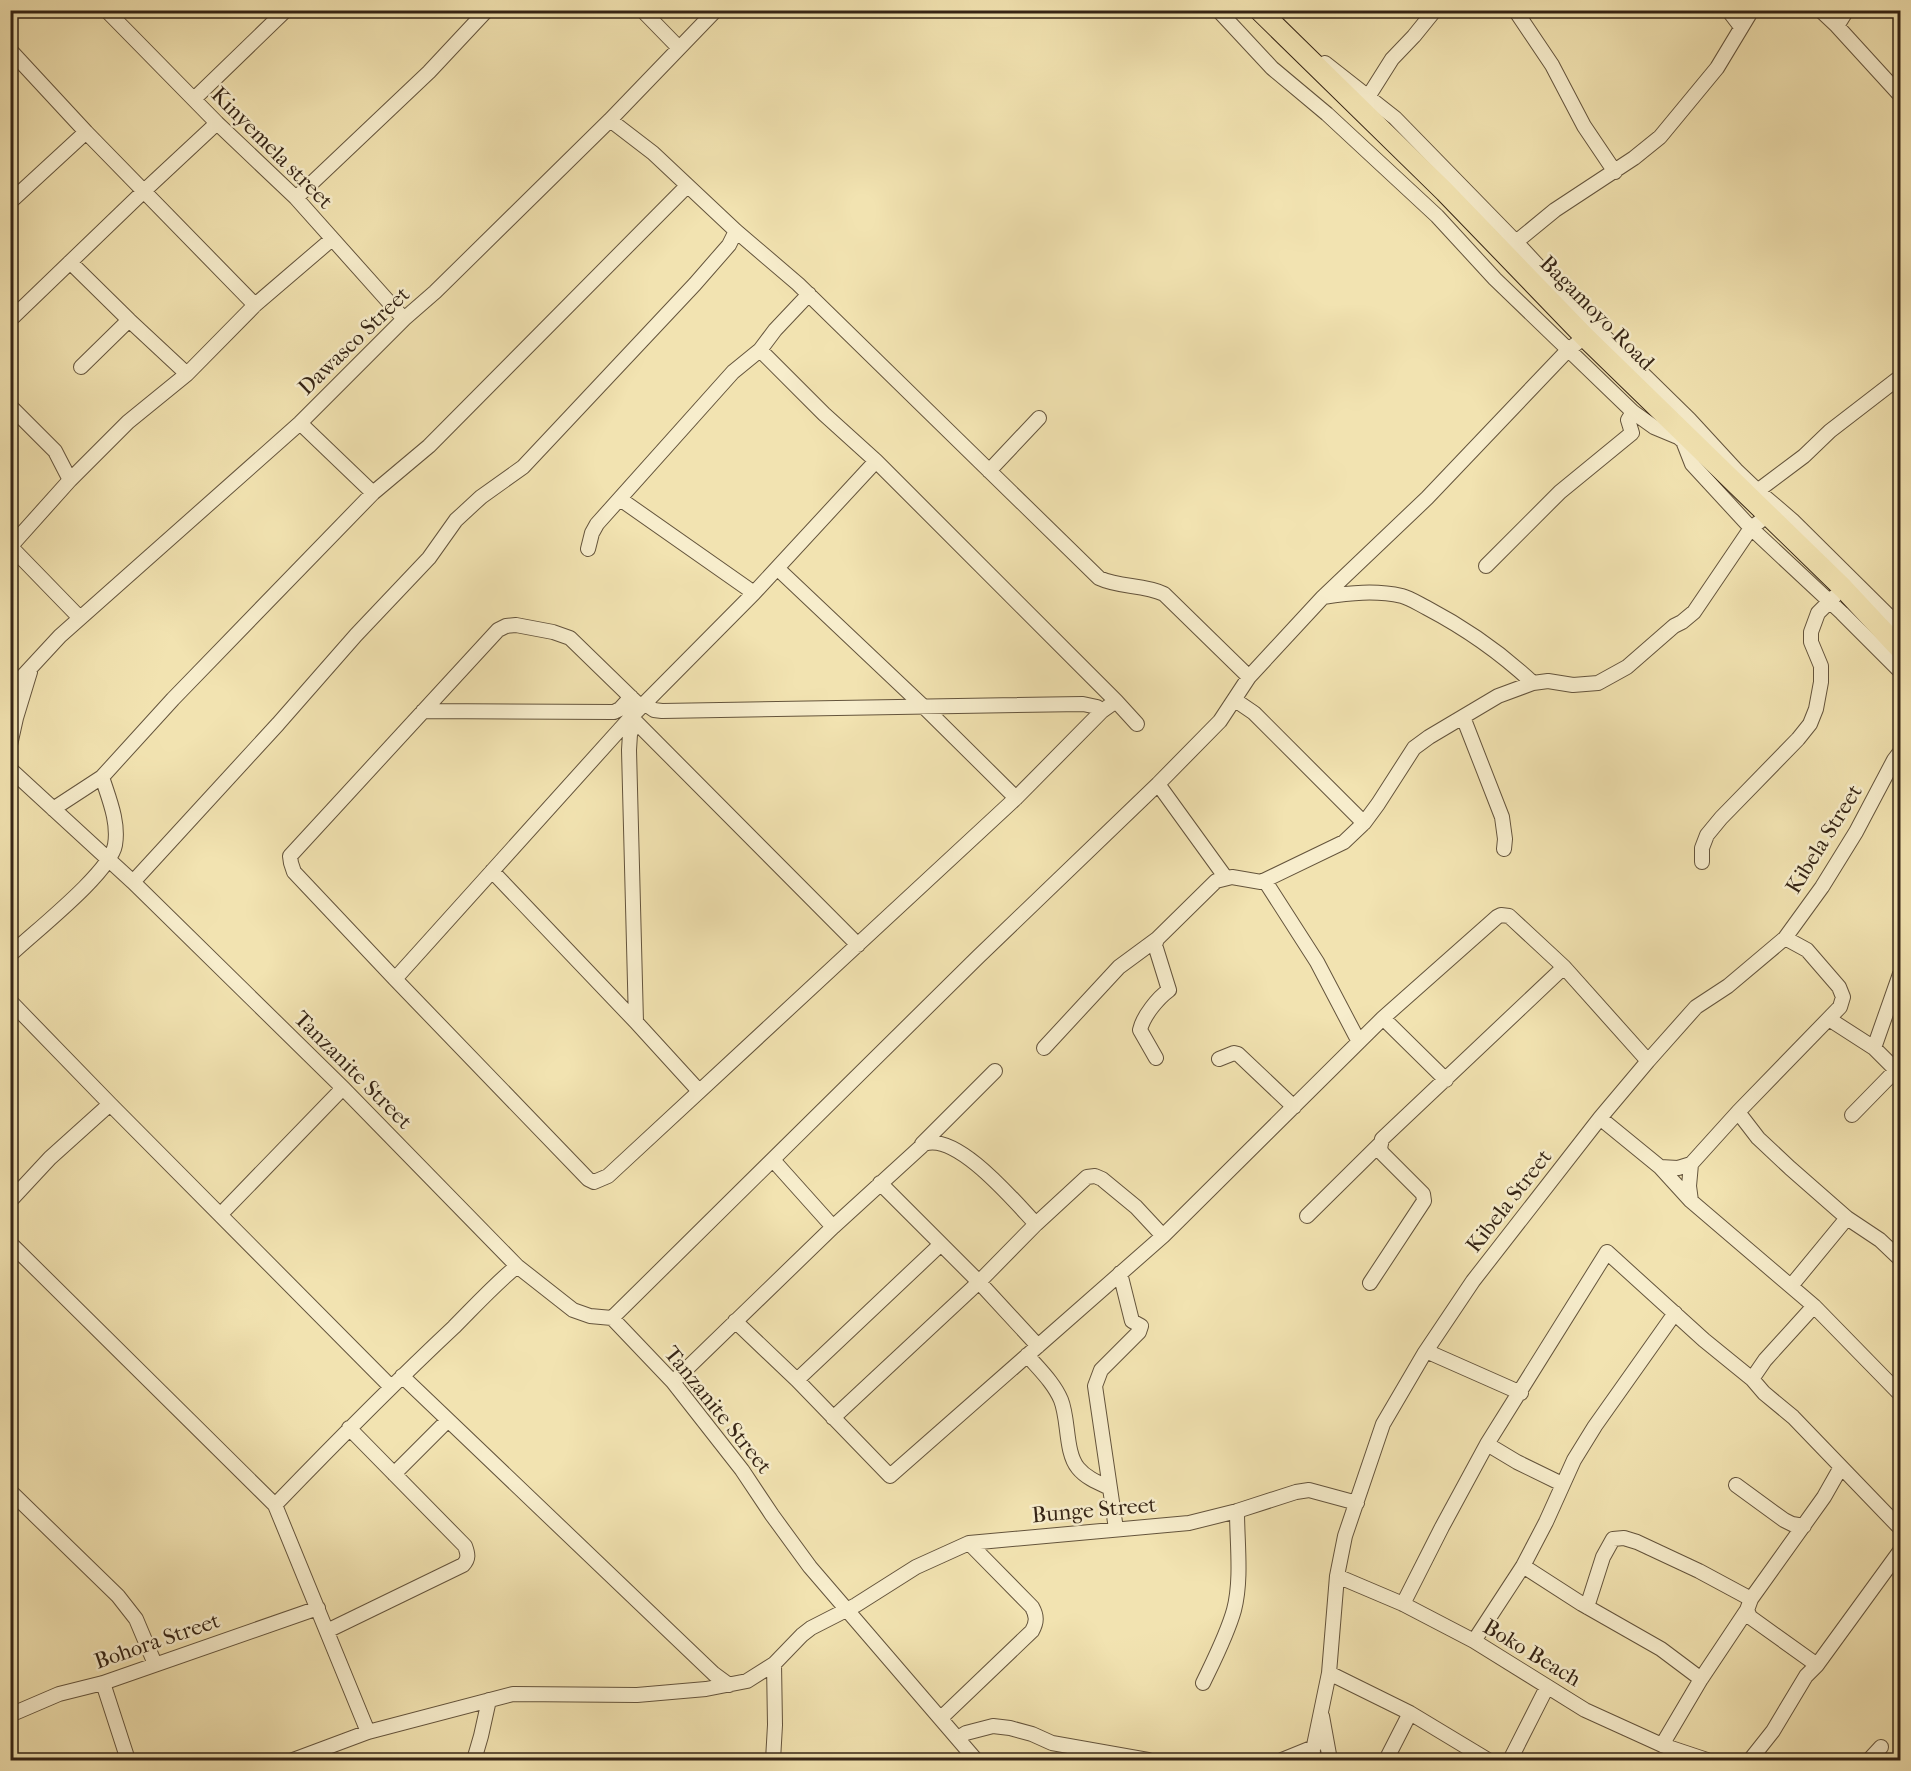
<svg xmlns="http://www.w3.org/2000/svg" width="1911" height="1771" font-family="'IM FELL French Canon',serif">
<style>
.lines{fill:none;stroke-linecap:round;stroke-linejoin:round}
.minor-casing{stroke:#64543c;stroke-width:16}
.highway-casing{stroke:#352415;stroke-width:22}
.minor{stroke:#f7edcc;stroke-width:14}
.highway{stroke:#f2e3b1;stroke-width:20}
.labels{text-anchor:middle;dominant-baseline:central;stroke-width:5;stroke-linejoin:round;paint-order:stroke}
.street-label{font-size:22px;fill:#352415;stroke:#f7edcc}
</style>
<rect width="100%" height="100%" fill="#f2e3b1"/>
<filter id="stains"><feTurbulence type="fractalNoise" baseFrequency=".00333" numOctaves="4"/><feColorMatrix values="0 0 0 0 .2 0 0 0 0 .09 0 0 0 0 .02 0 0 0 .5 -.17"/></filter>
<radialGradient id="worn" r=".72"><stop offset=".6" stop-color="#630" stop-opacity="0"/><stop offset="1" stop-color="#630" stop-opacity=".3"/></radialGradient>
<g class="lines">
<defs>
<path id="minor" d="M106,10L217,123L296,198L404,319
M642,10L679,48
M1218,10L1272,68L1327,114L1437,216L1495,279L1633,412L1654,427L1678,437L1683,441L1692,464L1751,528L1842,613L1900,671
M1515,10L1552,65L1584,126L1615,172
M1728,10L1741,27
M1820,10L1837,26L1900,95
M1837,26L1847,10
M10,50L86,132L255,305
M1325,63L1395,118L1516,242L1595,327L1689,419L1736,470L1758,491L1792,520L1900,627
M1368,97L1392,59L1414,36L1435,10
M194,99L286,10
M610,120L653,153L736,231L798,284L1099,578C1120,588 1143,584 1164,594L1249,677
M296,198L429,72L487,10
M10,202L86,132
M1516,242L1555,210L1634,158L1660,137L1717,68L1752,10
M70,262L129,320L187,374
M10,320L144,191L217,123
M760,350L824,414L876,461L1116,701L1137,724
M81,367L129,320
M10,406L55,451L70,480
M300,423L373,493
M989,471L1039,418
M1752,495L1804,456L1830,431L1900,377
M620,499L754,593
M10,546L80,618
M10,547L70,480L128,422L187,374L255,305L332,239
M588,549L592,533L597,524L733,372L760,350L775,330L809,294
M1486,566L1560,492L1632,433L1628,420L1633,412
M777,568L924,707L1016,798
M1323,597C1350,593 1375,590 1402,596C1410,598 1419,604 1427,608C1465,628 1501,653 1533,683
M10,690L60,636L300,423L404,319L435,292L610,120L716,10
M1235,700L1254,713L1364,823
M644,703L654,710L662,711L1083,704L1097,707L1102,711
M641,707L570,638L553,632L516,625L506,626L498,630L290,856L291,863L294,872L395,979L588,1179L594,1182L608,1176L1016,798L1102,711L1116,701
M423,711L614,712L620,709L631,697
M631,717L858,945
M1463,717L1502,817L1505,839L1504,849
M635,723L630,734L629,750L636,1022
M10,745L16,718L30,672
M10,769L133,882L343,1088L517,1266L573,1310L590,1316L612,1318L673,1382L742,1470L772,1515L810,1567L976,1760
M1158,784L1226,878
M53,809L102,777L173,699L373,493L429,446L687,186
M1702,862V848L1707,835L1721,818L1798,739L1810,724L1816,709L1821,682V666L1811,642V632L1818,613L1834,597
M492,871L636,1022L699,1091
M1265,881L1317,962L1359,1042
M133,882L278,724L356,635L429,558L456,520L481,497L523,467L695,284L729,245L736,231
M10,955C34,932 110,873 115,845C119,822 109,799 102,777
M395,979L631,717L754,593L876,461
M10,1001L110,1104L391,1387
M1383,1018L1446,1080
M1829,1019L1874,1048L1900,1074
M1044,1048L1119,967L1157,939
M1874,1048L1900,974
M1156,1058L1140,1030C1143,1016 1158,998 1169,990L1155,945L1157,939L1216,881L1232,877L1261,882L1344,842L1364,823L1378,804L1414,748L1429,737L1498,696L1533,683L1548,681L1573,685L1598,683L1627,667L1674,626L1682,622L1694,612L1751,528L1767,516
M1219,1059L1234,1053L1238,1054L1294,1107
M1738,1112L1758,1138L1790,1168L1847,1218L1880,1240L1900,1259
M1852,1115L1896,1070
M1600,1118L1660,1167L1691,1201L1814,1306L1900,1394
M922,1144L995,1071
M773,1160L833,1227
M1660,1167L1678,1168L1691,1164
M880,1183L979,1282L1038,1346
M10,1201L50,1158L110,1104
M1691,1201L1689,1186L1691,1164L1738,1112L1840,1007L1843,997L1839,987L1807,950L1785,938
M221,1214L343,1088
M1307,1216L1381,1143
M10,1243L275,1505L368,1732
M1370,1283L1424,1201L1423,1194L1382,1153L1380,1148L1382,1139L1564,967
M1791,1286L1847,1218
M612,1318L978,957L1158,784L1220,721L1249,677L1323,597L1427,498L1568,350L1585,337
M735,1321L797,1380L890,1476L1163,1236L1383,1018L1497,917L1501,915L1509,916L1564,967L1648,1061
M1426,1351L1521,1393
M1027,1355C1039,1369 1054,1383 1061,1400C1069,1420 1065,1452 1078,1468C1086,1478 1099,1483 1110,1488
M402,1376L714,1674L729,1685
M1752,1379L1765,1360L1814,1306
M797,1380L941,1244
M673,1382L833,1227L924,1144C957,1132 1014,1201 1036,1224
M833,1418L979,1282L1036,1224L1087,1177L1095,1176L1102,1179L1136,1207L1163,1236
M1487,1444L1517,1462L1562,1484
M394,1474L448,1420
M1736,1485L1784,1520L1792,1524L1804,1526
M10,1491L118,1596L136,1619L155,1664
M275,1505C333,1445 392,1385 454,1327C475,1306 494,1285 517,1266
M1116,1529L1095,1386L1101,1370L1139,1332L1141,1326L1132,1321L1120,1273
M1523,1566L1582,1604L1661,1649L1701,1679
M1337,1576L1403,1604L1474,1641L1585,1710L1662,1745L1707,1760
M1403,1604L1442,1527L1487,1444L1607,1252L1704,1340L1752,1379L1764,1393L1793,1417L1900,1528
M1587,1607L1603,1557L1613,1539L1624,1538L1637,1542L1699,1571L1751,1599
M1747,1610L1750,1617L1817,1665
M327,1631L463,1565C469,1559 468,1554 465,1546L349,1428
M1474,1641L1523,1566L1546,1522L1574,1460L1595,1426L1675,1313
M1329,1673L1410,1713L1488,1760
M103,1683L128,1760
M1203,1683C1214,1660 1227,1635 1234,1610C1242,1579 1237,1543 1237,1511
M10,1715L59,1694L103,1683L318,1608
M1322,1716L1330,1760
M941,1718L1032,1631C1037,1622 1037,1616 1032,1607L969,1543
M958,1738L966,1733L993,1726L1010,1728L1032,1734L1052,1743L1148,1760
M1662,1745L1701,1679L1747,1610L1751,1599L1824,1497L1841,1467
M293,1760L368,1732L513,1694L637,1695L706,1689L747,1681L774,1664L802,1635L811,1628L856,1605L916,1567L969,1543L1189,1523L1237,1511L1296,1492L1309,1490L1357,1503
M474,1760L481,1736L489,1700
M773,1760L775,1725L774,1664
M1282,1760L1314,1747
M1311,1760L1329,1673L1337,1576L1345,1536L1383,1424L1424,1354L1473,1281L1600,1118L1648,1061L1696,1007L1728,986L1785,938L1822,887L1856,832L1894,760L1900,752
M1386,1760L1410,1713
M1510,1760L1547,1687
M1750,1760L1773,1731L1806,1676L1817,1665L1900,1551
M1869,1760L1881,1747"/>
<path id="highway" d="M1259,10L1445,192L1585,337L1843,588L1900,649"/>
</defs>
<use href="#minor" class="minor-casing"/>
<use href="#highway" class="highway-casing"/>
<use href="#minor" class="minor"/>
<use href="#highway" class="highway"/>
</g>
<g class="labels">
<g class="street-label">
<text transform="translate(272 148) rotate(45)">Kinyemela street</text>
<text transform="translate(1597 313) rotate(45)">Bagamoyo Road</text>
<text transform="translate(354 341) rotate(-44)">Dawasco Street</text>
<text transform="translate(1824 839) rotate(-58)">Kibela Street</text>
<text transform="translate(353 1070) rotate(45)">Tanzanite Street</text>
<text transform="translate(1509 1201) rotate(-52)">Kibela Street</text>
<text transform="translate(718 1410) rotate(51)">Tanzanite Street</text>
<text transform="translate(1094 1510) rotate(-5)">Bunge Street</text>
<text transform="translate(157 1641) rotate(-19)">Bohora Street</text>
<text transform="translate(1532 1653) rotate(31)">Boko Beach</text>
</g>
</g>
<rect width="1911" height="1771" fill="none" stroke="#f2e3b1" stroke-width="36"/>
<rect x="12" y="12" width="1887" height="1747" fill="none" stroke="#352415" stroke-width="3"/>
<rect x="18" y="18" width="1875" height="1735" fill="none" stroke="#352415" stroke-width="1.5"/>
<rect width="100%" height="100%" filter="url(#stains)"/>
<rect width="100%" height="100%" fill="url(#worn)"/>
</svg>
